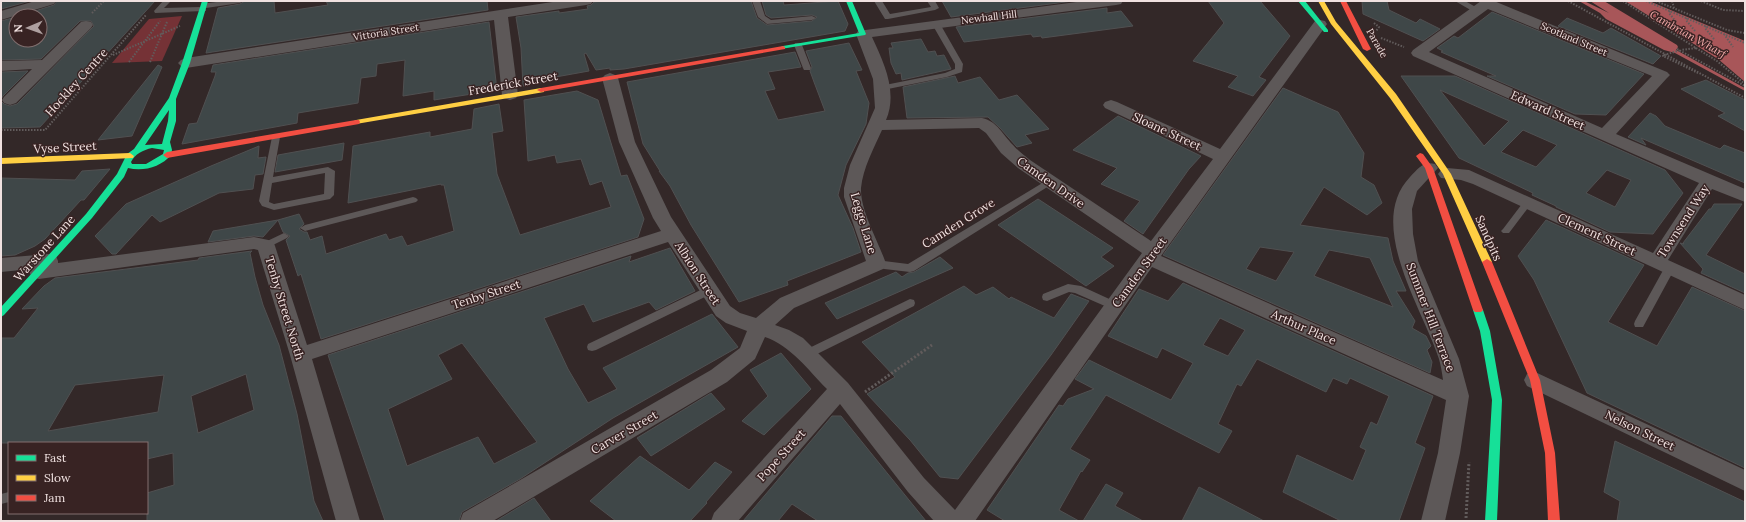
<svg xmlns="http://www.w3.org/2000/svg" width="1746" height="522" font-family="Lora,serif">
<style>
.green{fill:#753236}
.water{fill:#a85659}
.building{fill:#3f4748;stroke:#505051;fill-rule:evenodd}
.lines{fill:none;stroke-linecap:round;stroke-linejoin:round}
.path-far1{stroke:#625c5c;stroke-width:2;stroke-dasharray:1.5 1.5;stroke-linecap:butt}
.path{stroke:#625c5c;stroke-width:3;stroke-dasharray:2 2;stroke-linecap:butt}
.lane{fill:#5d5858;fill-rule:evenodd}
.street{fill:#5d5858;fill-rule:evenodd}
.fast{fill:#16e098;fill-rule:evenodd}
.slow{fill:#ffcf43;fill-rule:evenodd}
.jam{fill:#f24e42;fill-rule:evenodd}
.path-bridge{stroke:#625c5c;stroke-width:2;stroke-dasharray:1.5 1.5;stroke-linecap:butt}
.labels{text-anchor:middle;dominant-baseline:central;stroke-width:3;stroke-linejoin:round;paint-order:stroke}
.far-street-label{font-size:10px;fill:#f0e1e0;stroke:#382323}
.far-water-label{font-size:11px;font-style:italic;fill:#f5acab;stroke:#382323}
.street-label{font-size:12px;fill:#f0e1e0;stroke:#382323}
</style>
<rect width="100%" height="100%" fill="#332828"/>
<path class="green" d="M182,16L162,61L112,63L149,19Z"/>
<path class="water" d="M1579,1H1584L1609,13L1590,1H1604L1677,45L1678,47L1676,50L1678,51L1741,86L1745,88V91L1675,53L1664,50L1606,19L1600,13Z
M1625,1H1649L1745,41V82L1718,59Z"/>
<path class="building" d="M1,1H30L1,9Z
M57,1H155L40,127L1,128V101L4,104L10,106L17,104L94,26L91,21H80L41,59L1,60V21L16,17V40H40V16H19L54,5Z
M245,1H274L275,13L328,5L326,1H487L488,10L206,53L218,8L240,4Z
M601,1H751L757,18L767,25L812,21L817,17L812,15L771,18L766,15L762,1H783L784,5L838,1L848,24L845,31L624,69L610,70V68L596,70L586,53L584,54L589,71L550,78L556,80L523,86L521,48L516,17L559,11V13L588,9L587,6L591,5L594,2Z
M942,1H1073L951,17Z
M1208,1H1260L1290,36L1259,77L1266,80L1253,96L1228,87L1238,76L1193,61L1224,23Z
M1362,1H1387L1389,10L1416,23L1420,19L1440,29L1423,41L1363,14Z
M1107,8V13L1121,11L1133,26L1042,38L1041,36L1033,37L1031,34L964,42L956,27Z
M1492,12L1644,74L1606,115L1575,114L1487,76H1496L1441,52L1443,51L1437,48L1454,36L1458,38Z
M1567,18L1603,33L1611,28L1661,56L1653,64L1558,26Z
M489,22L497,90L434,100V91L403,96L405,60L377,64L376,76L361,78L358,103L298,113L297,123L182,144L189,124L197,123L215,76L216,72H211L213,65Z
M921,39L928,52L935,51L937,56L944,55L951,69L902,80L901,73L896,74L891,63L889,48H893L891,43Z
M849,43L862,70L856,71L869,103L866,124L846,165L838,195L853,228L861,252L787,281L788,285L739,302L691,225L670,186L659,171H660L643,144L627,82L795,52L801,67L768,72L775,89L765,91L778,120L825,111L814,82L810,71L812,67L806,51Z
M158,65L162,67L132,136L98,140Z
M28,71L3,96L1,99V72Z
M955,76L958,83L980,77L999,100L1017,95L1049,129L1025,135L1032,143L1017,147L1000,128L988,117L907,118L903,87Z
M1401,76H1455L1665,170L1683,193L1653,234L1610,232L1556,207V206L1532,195L1533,193L1459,158ZM1440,90L1509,121L1484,146ZM1523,130L1557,145L1536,167L1501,152ZM1607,170L1631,180L1615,207L1586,193Z
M1706,80L1745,100V131L1718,116L1725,113L1681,89Z
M1283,88L1338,112L1364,153L1361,177L1374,185L1382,203L1367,215L1324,187L1300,225L1388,238L1393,261L1406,291H1396L1415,321L1412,328L1426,336L1431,346L1427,350L1432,362L1430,373L1163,255ZM1260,247L1294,252L1276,281L1246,269ZM1329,250L1370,258L1393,307L1314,276Z
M577,91L598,100L621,176L627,175L644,219L638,237L321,339L301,274L298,276L286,240L290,236L283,232L278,220L299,214L304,224L299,229L304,232H307L310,240L322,236L326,254L386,234L389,240L402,236L407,246L454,231L444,185H441V184L348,203L353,146L430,132V137L472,129L474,109L499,104L503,131L492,133L497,174L520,235L611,207L602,181L590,185L581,159L557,163L555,155L528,161L524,100Z
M1650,113L1656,116L1665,126L1720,149L1724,145L1745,153V183L1641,138L1646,145L1628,137Z
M1118,116L1201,156L1189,169L1143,234L1124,221L1140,201L1101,184L1117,168L1073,150Z
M344,143L342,160L275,172L278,155Z
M259,146L258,158L266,157L263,174L255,175L253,189L219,193L160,222L152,215L116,254H112L95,236L126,204L211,166Z
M110,169L84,200H81L45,239L35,246L15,255L1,256V178L75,180L82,171Z
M1038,199L1113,248L1101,257L1114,266L1086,286L998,225Z
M1714,204H1742L1706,255L1745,274V293L1701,273L1703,269L1680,243L1684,244L1683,243L1709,209H1711Z
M278,220L263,237L254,236L208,242L213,231Z
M1546,220L1644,265L1608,322L1657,346L1692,287L1745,311V468L1587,393L1534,280L1518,256Z
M670,248L695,291L656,310L649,302L593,322L584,304L544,318L568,369L588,403L617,389L603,368L712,314L738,347L613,418L520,479L462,512L459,521H385L328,355L631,256L629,262ZM462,343L537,442L494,464L478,437L407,466L388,409L452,379L438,355Z
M252,251L250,253L255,277L263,305L279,345L297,414L314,501L323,521H147V493L174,485L173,453L147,459V443H1V338H14L38,308L22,309L44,286L55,278L198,260L199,258ZM246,374L254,410L198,433L191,396ZM164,375L158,412L48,431L75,385Z
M940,257L953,268L837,319L825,303L896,272L902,277L908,273L914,272Z
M1183,283L1433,396L1415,443L1425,448L1399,521H1341L1283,492L1297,455L1353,481L1366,450L1360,447L1371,422L1377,425L1389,396L1350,378L1347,384L1333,378L1326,392L1257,359L1241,386L1237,384L1218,424L1232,431L1219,453L1106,395L1070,449L1090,460L1082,472L1081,471L1059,510L1079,521H1005L987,510L1059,405L1063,406L1068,399L1094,389L1075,379L1089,360L1171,400L1193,363L1162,348L1157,358L1108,336L1139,289L1168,301ZM1220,318L1245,330L1228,356L1203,345Z
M964,286L976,295L993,287L1009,299L1011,297L1054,318L1071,294L1089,301L1051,355L958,479L940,477L910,440L867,394L895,377L862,342Z
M781,353L811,389L764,435L742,421L768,396L750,370Z
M711,393L725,409L651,456L637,438Z
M832,416H841L926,521H818L792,504L778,521H743Z
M1615,441L1745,502V521H1617L1620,501L1604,492Z
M640,456L689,490L715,462L732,472L706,502L707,503L690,521H616L590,501Z
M1106,484L1123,493L1115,506L1143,521H1083Z
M1199,487L1264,521H1182Z
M534,498L551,521H496Z"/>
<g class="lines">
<path class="path-far1" d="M1568,1L1745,98
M1623,1L1696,48L1681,50
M1646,1L1745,43
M1656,1L1727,30L1745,33
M1672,1L1674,8
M1701,1L1723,10L1745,11
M1670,11L1669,13L1677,23
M92,13L104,1
M1687,18L1686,20L1695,31
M1374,23L1379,27L1376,31
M1706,26L1705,28L1714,39
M1724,34L1733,47
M1381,38L1404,47
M1696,48L1717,61L1745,84
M1677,49L1745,86
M113,55L180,26
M1664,55L1663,56L1698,73
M129,62L160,21
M150,62L167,22
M1,130H45L146,15"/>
<path class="path" d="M865,392L932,345
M1466,518L1469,462"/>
<path class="lane" d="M163,1H171L164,8L201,7V4L224,1H244L240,3L206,8V11H203L155,13L154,11Z
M752,1H760L765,16L771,20L812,16L816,18L812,20L767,24L758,17Z
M874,1H882L890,14L931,7L927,1H935L939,8L935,10L888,19H885Z
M1455,1H1465L1481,10L1480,12H1474Z
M933,22H939L963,64L962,72L947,77L883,90H880V86L945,73L955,69V64L932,24Z
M795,43H801L802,45L811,68L810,70H804L803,68L794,45Z
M276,134L280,137L273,177L328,167L335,171L334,195L330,199L274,210L262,206L259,201L272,137ZM325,173L324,194L274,204L269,202L272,183Z
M1049,179L1054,182L1052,184L914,271L910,272L876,268L871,264L876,260L908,264Z
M413,197L416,198L418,200L416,202L305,231L300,228L305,225Z
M1528,199L1533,202L1531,204L1509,233H1503L1501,231L1503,229L1525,200Z
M284,233L289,236L287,238L267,248H261L259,246L261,244Z
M1670,264L1675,268L1643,327H1635L1634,324L1635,321L1666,265Z
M1068,284L1081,286L1118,303L1119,306L1118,309L1114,310L1075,293L1069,292L1047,301L1043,300L1042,297L1043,294Z
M709,286L713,287L714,290L713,293L596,350L592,351L588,350L587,347L588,344Z
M910,299L914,300L915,303L914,306L811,357L807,358L803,357L802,354L803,351Z
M9,492V502L1,504V494Z"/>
<path class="street" d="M35,1H56L54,4L1,20V11Z
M559,1H593L591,4L586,5L508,17L518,95L516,98L510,100L504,98L502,95L494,20L186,68L181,66L178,63L181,60L186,58Z
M1084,1H1123L1121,4L1116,5L872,37C884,63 898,92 886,120L982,118C998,122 1002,134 1013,145C1018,151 1024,155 1030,160L1151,241L1213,159L1105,108L1103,105L1105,102L1111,100L1117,102L1220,149L1315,21L1320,20L1325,21L1327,24L1325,27L1161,256L1443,380C1442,373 1441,366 1439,359C1423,309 1365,224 1410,177C1418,169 1423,161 1435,164L1438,168L1417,191L1412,209L1413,234L1418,261L1459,359L1469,396L1460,453L1445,521H1421L1438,453L1446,400L1152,267L975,521H934L908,492L840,404L738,521H711L714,513L827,389C808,370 791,346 765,337L755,359L727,382L493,521H460L463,513L711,370L740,348L747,331L726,323L716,316L668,242L312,359L360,521H336L290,355L258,250L254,249L39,279L32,277L29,272L31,269L1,272V258L49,254L56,256L58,261V263L254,237L273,241L275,246L307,345L661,231L653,218L619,142L602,78L605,75L610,73L615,75L618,78L635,142L671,217L730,306L740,313L756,318L780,298L866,261L844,197V188L850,165L875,108L873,79L856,34L858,31ZM979,128L986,133L1001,153L1018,168L1142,253L955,510L924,478L848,383L803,338L789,330L775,325L794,308L883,269L886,264C879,242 860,211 861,188C863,168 874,148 882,130Z
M1481,1H1494L1667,72L1670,75L1667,78L1616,134L1745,189V202L1712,189L1668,260L1745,295V310L1473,184L1461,180L1441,178L1438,174L1441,170L1447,168L1469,170L1653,253L1699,183L1413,56L1411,53L1413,50ZM1488,9L1652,76L1602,128L1429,52Z
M86,21L91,22L93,25L91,28L16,103L10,105L4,103L2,100L4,97L32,69L1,71V61L42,60L81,22Z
M1535,372L1745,470V491L1527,386L1524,380L1527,374Z"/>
<path class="fast" d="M202,1H208L190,63L176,99V121L170,142L172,150L171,155C161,167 143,172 128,168L124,177L92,218L4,315L1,317V307L86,214L117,174L127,154L134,149L169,98L182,63ZM169,110L168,121L162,144L145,145ZM152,148L164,150L163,154L146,164H132L131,162C135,154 143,150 152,148Z
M846,1H852L866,34L865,35L781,49V47L783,46L859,33Z
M1298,1H1305L1328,30V32H1324Z
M1478,306L1481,308L1483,310L1490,331L1502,400L1497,521H1485L1492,400L1480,331L1473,310L1475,308Z"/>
<path class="slow" d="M1318,1H1324L1336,22L1396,94L1451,174L1492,262L1490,264L1487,265L1482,262L1443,174L1390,98L1331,24Z
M541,88H544V92L356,124L352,122L356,120Z
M130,153L134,156L133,158L1,164V158Z"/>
<path class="jam" d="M1340,1H1346L1371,49L1367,51L1363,49Z
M783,46L785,47V49L541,92L537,90L541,88Z
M356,120H359L360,122L359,124L167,158L163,155L167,152Z
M1420,153L1423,154L1433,168L1483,310L1481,312H1475L1473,310L1425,168L1416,156Z
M1487,259L1492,262L1540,380L1555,453L1560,521H1548L1545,453L1530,380L1482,262Z"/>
<path class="path-bridge" d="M1664,55L1681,50"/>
</g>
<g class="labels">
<g class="far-street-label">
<text transform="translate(989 17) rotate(-7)">Newhall Hill</text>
<text transform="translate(386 32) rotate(-9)">Vittoria Street</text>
<text transform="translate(1574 39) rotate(23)">Scotland Street</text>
<text transform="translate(1377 43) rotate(60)">Parade</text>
</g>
<g class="far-water-label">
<text transform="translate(1688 34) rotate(29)">Cambrian Wharf</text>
</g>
<g class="street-label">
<text transform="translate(76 82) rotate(-48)">Hockley Centre</text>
<text transform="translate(513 83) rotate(-10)">Frederick Street</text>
<text transform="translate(1548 110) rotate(24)">Edward Street</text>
<text transform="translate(1167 131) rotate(25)">Sloane Street</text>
<text transform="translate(65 147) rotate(-3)">Vyse Street</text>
<text transform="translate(1051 182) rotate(35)">Camden Drive</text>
<text transform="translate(1683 221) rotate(-57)">Townsend Way</text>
<text transform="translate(864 223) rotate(73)">Legge Lane</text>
<text transform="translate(958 223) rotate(-32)">Camden Grove</text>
<text transform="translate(1597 234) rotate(25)">Clement Street</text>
<text transform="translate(1489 238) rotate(66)">Sandpits</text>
<text transform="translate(44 248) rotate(-48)">Warstone Lane</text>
<text transform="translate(1139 272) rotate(-54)">Camden Street</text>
<text transform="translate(698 273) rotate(57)">Albion Street</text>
<text transform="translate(486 294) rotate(-18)">Tenby Street</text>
<text transform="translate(285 308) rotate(73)">Tenby Street North</text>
<text transform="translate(1431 317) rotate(69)">Summer Hill Terrace</text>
<text transform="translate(1304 327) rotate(24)">Arthur Place</text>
<text transform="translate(1640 430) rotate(26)">Nelson Street</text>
<text transform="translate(624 432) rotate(-30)">Carver Street</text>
<text transform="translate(781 455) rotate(-48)">Pope Street</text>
</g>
</g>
<rect width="1746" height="522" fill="none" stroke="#f0e1e0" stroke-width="4"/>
<rect x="8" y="442" width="140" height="72" fill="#382323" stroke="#826f6f"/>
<rect x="16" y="455" width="20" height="6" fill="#16e098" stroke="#826f6f"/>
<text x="44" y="462" font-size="12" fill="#f0e1e0">Fast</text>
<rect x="16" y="475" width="20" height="6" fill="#ffcf43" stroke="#826f6f"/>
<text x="44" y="482" font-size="12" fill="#f0e1e0">Slow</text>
<rect x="16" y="495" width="20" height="6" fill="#f24e42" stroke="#826f6f"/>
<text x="44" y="502" font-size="12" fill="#f0e1e0">Jam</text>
<g transform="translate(28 28) rotate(268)"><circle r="19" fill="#382323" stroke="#826f6f"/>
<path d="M0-3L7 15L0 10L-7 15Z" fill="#aea0a0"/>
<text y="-6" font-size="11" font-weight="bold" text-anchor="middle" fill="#f0e1e0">N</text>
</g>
</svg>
